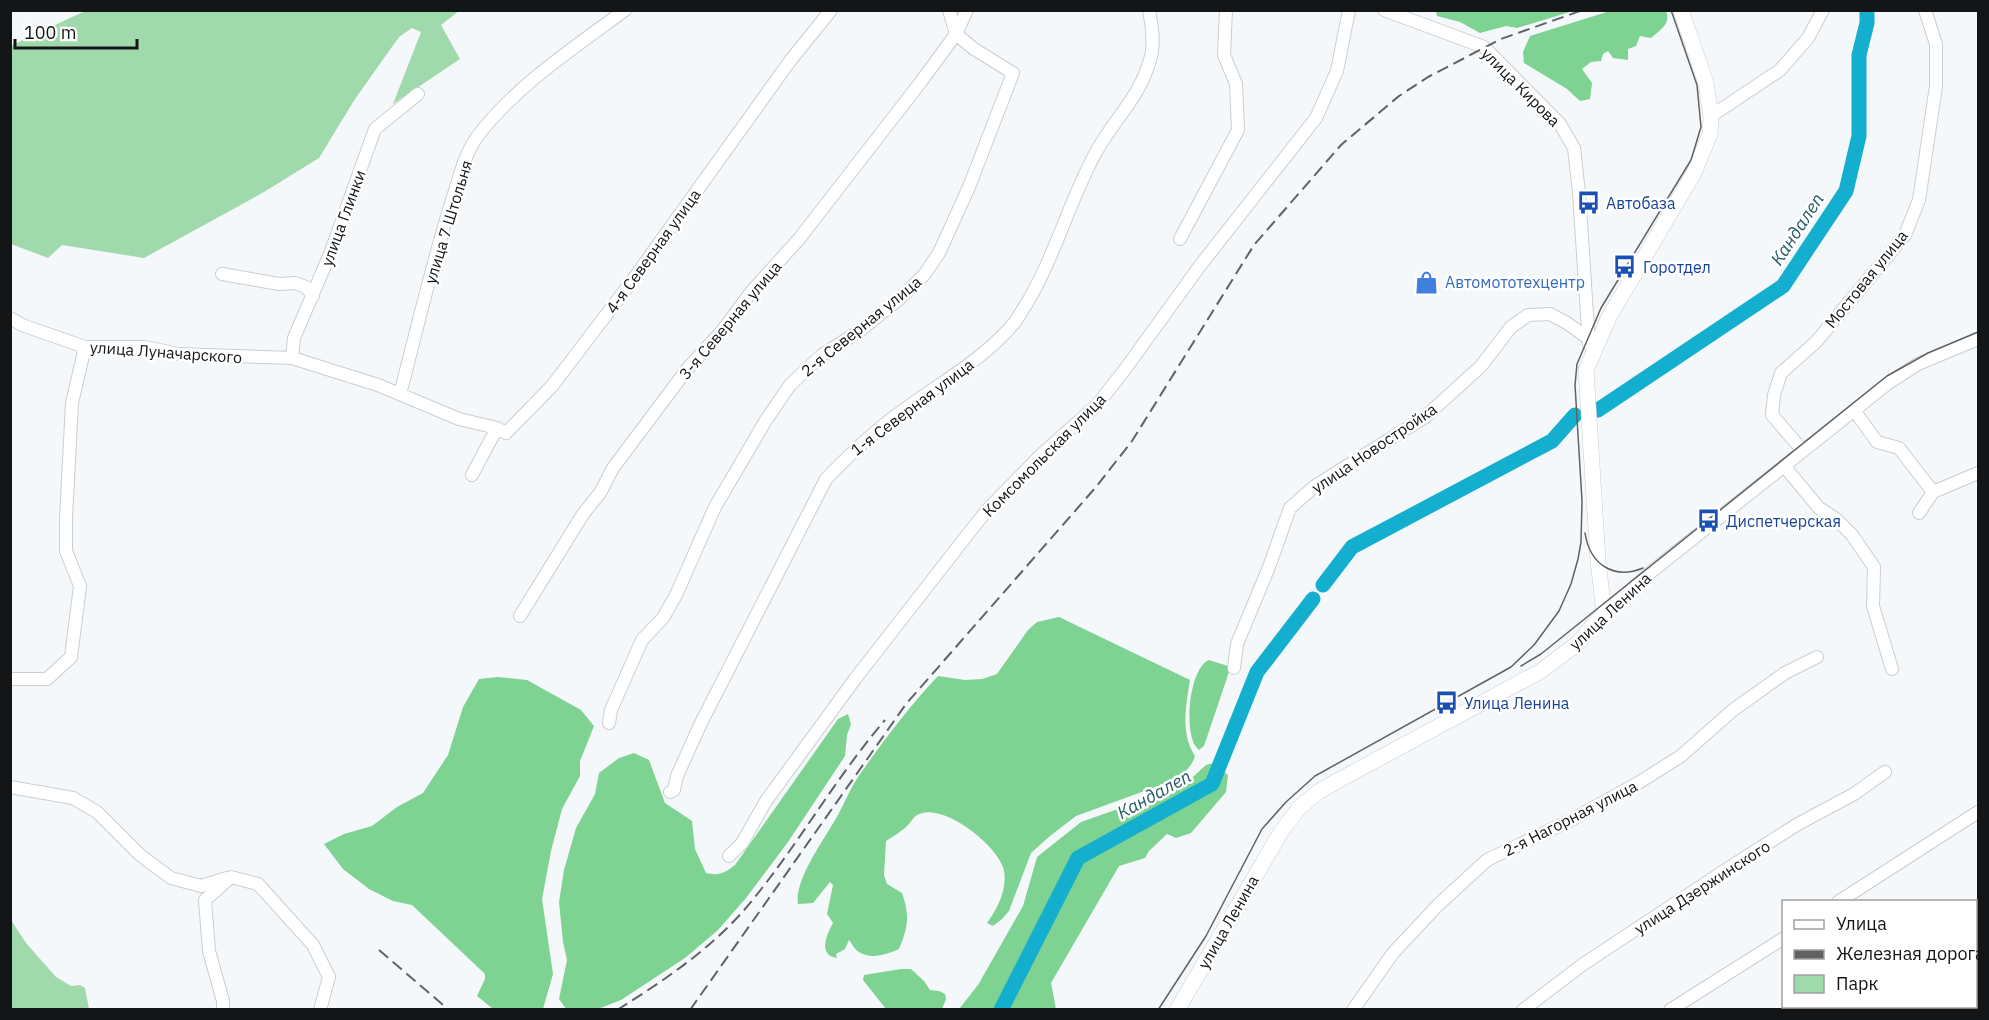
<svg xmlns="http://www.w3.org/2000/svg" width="1989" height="1020" font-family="'IBM Plex Sans',sans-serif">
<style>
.green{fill:#a0daac}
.forest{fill:#7ed292}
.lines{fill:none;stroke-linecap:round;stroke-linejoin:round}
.river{stroke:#14aecf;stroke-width:15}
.minor-casing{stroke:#cbced1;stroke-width:14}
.major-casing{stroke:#cbced1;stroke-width:16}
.minor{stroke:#fff;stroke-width:12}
.major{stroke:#fff;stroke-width:15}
.tram{stroke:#606264;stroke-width:1.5}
.rail{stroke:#606264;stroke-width:2;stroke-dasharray:12 6;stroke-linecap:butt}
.labels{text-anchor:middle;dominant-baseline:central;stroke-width:5;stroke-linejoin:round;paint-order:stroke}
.street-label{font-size:16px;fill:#141516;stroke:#fff}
.transit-label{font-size:16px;fill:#164399;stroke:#fff;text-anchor:start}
.shop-label{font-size:16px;fill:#366cbe;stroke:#fff;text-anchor:start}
.water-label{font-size:18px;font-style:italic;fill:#255a69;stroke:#fff}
</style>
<rect width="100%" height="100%" fill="#f4f8fb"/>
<path class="green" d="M85,11H459L441,25L460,59L393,104L421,32L412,28L399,37L355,99L319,158L264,192L144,258L62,245L48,258L11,244L10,46Z
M11,920L26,943L56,977L71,986L80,985L85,988L89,1009H11Z"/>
<path class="forest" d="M1436,11V10L1573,11L1517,28L1506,26L1480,33L1460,22L1437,16Z
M1666,11C1671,24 1661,29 1651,38L1640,36L1636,46L1628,49V60L1613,58L1608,51L1603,54L1601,61L1591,62L1582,69L1592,83L1590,99L1580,101L1567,89L1524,63L1523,52L1530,36L1610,11Z
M1059,617L1190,680C1186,705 1180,733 1195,756C1192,767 1182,775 1172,781L1076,816L1050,836L1031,853L1009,911L1002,919L993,926L987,923C998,908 1009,886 1003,867C995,844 947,806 922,813C913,815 912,822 905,828C899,833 892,837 886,841L884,875L887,884L902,893C910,916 908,927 899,949C888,954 871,960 859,952C855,950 852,944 849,940L845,949L836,954L837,958C817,955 827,934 833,923L827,914L833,885L830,882L813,903L798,904C794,882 821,844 832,825C842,810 848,792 858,777C883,741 909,707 938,676L965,680L982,679L997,674L1028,630L1037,622Z
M1209,660L1228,666L1230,669L1204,746L1199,750C1182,738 1189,667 1209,660Z
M498,677L527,680L581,710L594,726L580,761V776L562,809L551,851L542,899L553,974L543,1009H493L477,996L485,979V974L412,905L393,901L369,889L343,869L324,844L344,834L372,826L397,807L423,793L448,755L463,707L479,679Z
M848,714L851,724L847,735L845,756L788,842L746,898L718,930L685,958L621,1000L598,1009H566L559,999L567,960L563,942L559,902L564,870L576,828L595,794L599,773L619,758L634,753L649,760L665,803L692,821L695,849L706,873C719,876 725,873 735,865L838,719Z
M1213,763L1228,775L1226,792L1191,833L1176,838L1167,834L1149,851L1145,858L1119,866L1051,983L1056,1009H959L978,985L1023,906L1037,857L1081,822L1183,786L1206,765Z
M901,969H911L924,981L930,990L939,991L945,994L946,999L942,1009H886L863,980L864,975Z"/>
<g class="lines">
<path class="river" d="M1598,410L1783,286L1846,191L1859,136V55L1867,23V10
M1323,585L1352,547L1552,441L1575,415
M1001,1010L1078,858L1212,784L1257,672L1313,599"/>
<defs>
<path id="minor" d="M949,10L956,34
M1384,10L1484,47L1560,124L1574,148L1579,193L1589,344
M1711,116L1780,70L1808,38L1823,10
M1180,239L1238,130L1236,84L1224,55L1226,10
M222,274L279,284L295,283L306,287L313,296
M10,318L22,325L85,347H145L179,354L292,358L378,385L459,419L497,428
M292,358L294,338L330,254L375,129L418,94
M400,394C417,329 432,264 452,200C459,179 464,155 477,137C514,87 575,47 625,10
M1854,410L1877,442L1899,448L1933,492L1978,473
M1803,451L1772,415L1774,395L1781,373L1816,342L1905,235L1919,200L1936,86V44L1925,10
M1784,466L1819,508L1836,519L1852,535L1874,567L1873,606L1892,669
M472,475L497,428L506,433L552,386L632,281L790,61L831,10
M1919,513L1933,492
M1604,613L1651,572L1887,384L1918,364L1978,339
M520,616L583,514L600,493L613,468L688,368L722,331L752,291L799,239L920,83L956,34L967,10
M1234,668L1237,644L1269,567L1290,508L1315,486L1425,417L1481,366L1511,327L1528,315L1550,314L1567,323L1589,339
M10,679H47L71,657L80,586L66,551V518L72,403L85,347
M609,723L611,710L642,640L663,618L676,595L715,507L766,420L790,385L822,355L858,332L898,300L924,275L939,253L969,187L1013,73L974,49L956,34
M10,787L73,798L97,812L140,855L171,878L201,886L227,878
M670,792L674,790L677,776L701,723L826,479C849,455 874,431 901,412C938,384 985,359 1015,322C1019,316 1023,309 1027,303C1055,256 1069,202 1095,154C1113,120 1139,99 1150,60C1155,45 1152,26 1149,10
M729,856L742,843L766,801L855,679L968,534L988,509L1041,455L1097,405L1126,368L1199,267L1316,118L1337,71L1349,10
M1838,902L1978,812
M1976,927L1978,925
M223,1010V1001L209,951L205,900L231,877L258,884L313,945L329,977L320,1010
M1353,1010L1393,953L1438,905L1487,860L1573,819L1638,783L1681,756L1733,710L1785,673L1817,657
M1523,1010L1582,965L1730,867L1798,824L1854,794L1885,772
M1670,1010L1784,938
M1845,1010L1850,1006"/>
<path id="major" d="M1177,1010L1281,832L1299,808L1318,792L1339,780L1541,671L1578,643L1604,613L1598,561L1586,370L1609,317L1694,173L1710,134L1711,116L1706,83L1681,10"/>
</defs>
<use href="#minor" class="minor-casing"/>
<use href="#major" class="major-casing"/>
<use href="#minor" class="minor"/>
<use href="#major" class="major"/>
<path class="tram" d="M1585,533C1590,565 1614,580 1643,568
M1521,666L1541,654L1887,376L1928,353L1978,332
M1158,1010L1206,936L1262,829L1286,802L1315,776L1511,667L1534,645L1559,611L1571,584L1578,559L1581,542L1582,501L1575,385L1577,364L1601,308L1691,160L1701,127L1697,85L1671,10"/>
<path class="rail" d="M379,950L449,1010
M617,1010C668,978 717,945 755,897C801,840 837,776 885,720
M690,1010L906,704L1096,487L1132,441L1254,245L1341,145L1399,96L1428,77L1501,39L1583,10"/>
</g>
<defs>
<symbol id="bus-bare" viewBox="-9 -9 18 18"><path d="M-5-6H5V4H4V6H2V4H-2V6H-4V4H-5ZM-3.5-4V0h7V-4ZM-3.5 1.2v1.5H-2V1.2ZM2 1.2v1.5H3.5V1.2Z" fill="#1a4fb4" stroke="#fff" stroke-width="2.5" paint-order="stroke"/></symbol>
<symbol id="shop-bare" viewBox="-9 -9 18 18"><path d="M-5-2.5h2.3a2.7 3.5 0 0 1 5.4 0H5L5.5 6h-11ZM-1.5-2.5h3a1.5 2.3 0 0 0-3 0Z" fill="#3f7fe0" stroke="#fff" stroke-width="2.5" paint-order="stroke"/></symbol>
</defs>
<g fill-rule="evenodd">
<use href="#bus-bare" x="1572" y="186" width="33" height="33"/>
<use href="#bus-bare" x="1608" y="250" width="33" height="33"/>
<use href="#shop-bare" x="1410" y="266" width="33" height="33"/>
<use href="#bus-bare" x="1692" y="504" width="33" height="33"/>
<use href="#bus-bare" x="1430" y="686" width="33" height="33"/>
</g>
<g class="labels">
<g class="street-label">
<text transform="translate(1521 87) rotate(45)">улица Кирова</text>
<text transform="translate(343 218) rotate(-70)">улица Глинки</text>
<text transform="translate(448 222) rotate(-73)">улица 7 Штольня</text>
<text transform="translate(653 251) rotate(-54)">4-я Северная улица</text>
<text transform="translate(1866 279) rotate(-51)">Мостовая улица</text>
<text transform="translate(730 320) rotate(-50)">3-я Северная улица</text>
<text transform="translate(861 326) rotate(-39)">2-я Северная улица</text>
<text transform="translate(166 352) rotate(4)">улица Луначарского</text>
<text transform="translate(912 407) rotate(-37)">1-я Северная улица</text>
<text transform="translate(1374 448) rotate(-34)">улица Новостройка</text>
<text transform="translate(1044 455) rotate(-45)">Комсомольская улица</text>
<text transform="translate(1610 611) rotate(-43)">улица Ленина</text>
<text transform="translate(1570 818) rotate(-27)">2-я Нагорная улица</text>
<text transform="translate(1702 887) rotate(-33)">улица Дзержинского</text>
<text transform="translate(1228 922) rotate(-60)">улица Ленина</text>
</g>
<g class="transit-label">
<text x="1606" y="203">Автобаза</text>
<text x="1643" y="267">Горотдел</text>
<text x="1726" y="521">Диспетчерская</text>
<text x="1464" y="703">Улица Ленина</text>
</g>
<g class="shop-label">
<text x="1445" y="282">Автомототехцентр</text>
</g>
<g class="water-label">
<text transform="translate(1797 229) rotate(-57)">Кандалеп</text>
<text transform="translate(1154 794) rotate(-29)">Кандалеп</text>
</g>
</g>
<rect width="1989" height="1020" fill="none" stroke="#141516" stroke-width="24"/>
<rect x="1782" y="900" width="195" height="108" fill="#ffffff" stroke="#a1a1a2" stroke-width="1.5"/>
<rect x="1794" y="920" width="30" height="9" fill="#ffffff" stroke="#a1a1a2" stroke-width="1.5"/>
<text x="1836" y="930" font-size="18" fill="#141516">Улица</text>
<rect x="1794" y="950" width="30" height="9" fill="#606264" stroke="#a1a1a2" stroke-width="1.5"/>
<text x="1836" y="960" font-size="18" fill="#141516">Железная дорога</text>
<rect x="1794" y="975" width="30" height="18" fill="#a0daac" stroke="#a1a1a2" stroke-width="1.5"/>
<text x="1836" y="990" font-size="18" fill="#141516">Парк</text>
<path d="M15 39v9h122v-9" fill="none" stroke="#141516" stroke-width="3"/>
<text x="24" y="39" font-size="18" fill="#141516" stroke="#ffffff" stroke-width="4.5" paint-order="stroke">100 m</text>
</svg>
